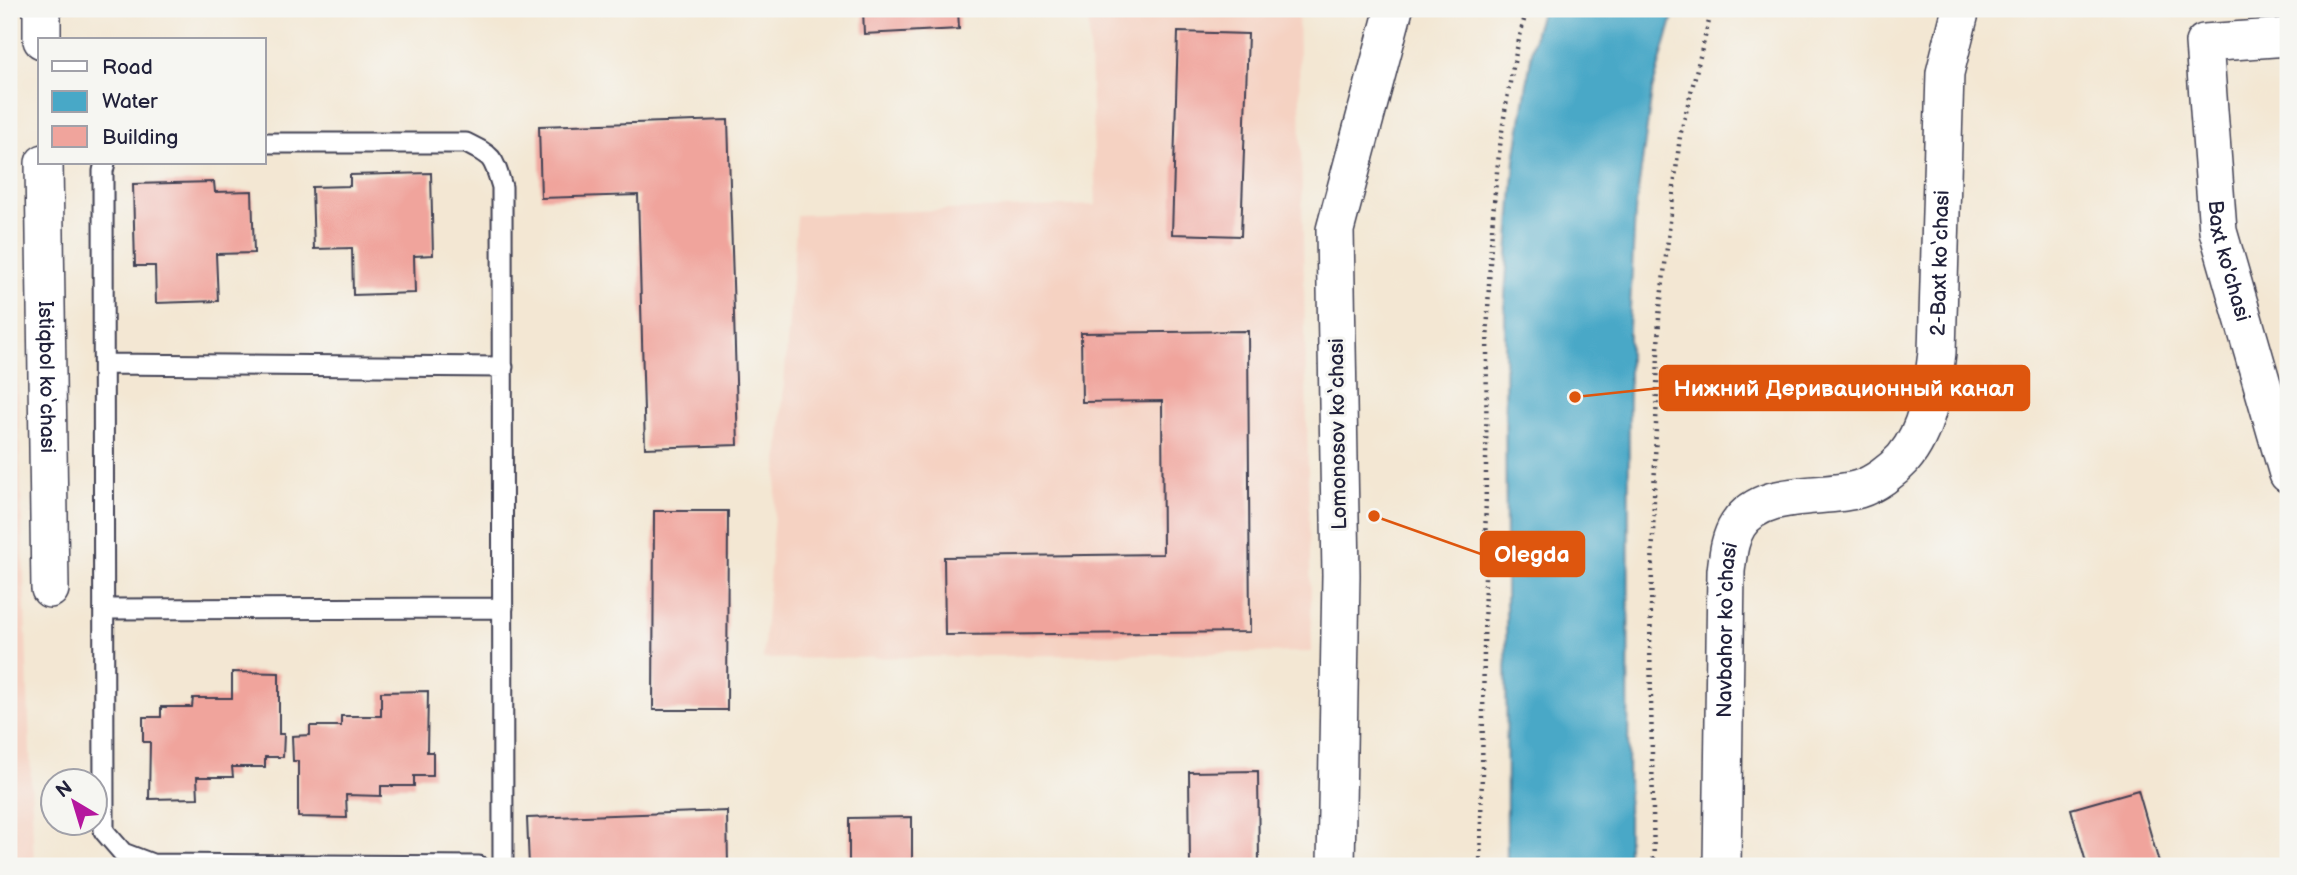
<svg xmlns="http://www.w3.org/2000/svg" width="2297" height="875" font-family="'Balsamiq Sans',sans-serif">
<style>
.built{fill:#f5d2c2}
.water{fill:#48a8c7;stroke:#356581;stroke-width:2}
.building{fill:#f0a49c}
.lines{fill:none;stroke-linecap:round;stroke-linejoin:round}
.service-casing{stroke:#414052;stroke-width:23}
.minor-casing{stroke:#414052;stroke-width:40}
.path{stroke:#414052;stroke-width:4.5;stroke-dasharray:2 5;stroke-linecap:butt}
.service{stroke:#fff;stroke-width:19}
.minor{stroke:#fff;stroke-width:37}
.labels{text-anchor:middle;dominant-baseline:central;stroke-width:6;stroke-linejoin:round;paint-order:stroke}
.street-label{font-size:21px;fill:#22223b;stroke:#f6f6f2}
.leader{fill:none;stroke:#de560e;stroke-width:2.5}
.callout-dot{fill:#de560e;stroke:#f6f6f2;stroke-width:2.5}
.callout{fill:#de560e;stroke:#de560e;stroke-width:2.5}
.callout-label{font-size:23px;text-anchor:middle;font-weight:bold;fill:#fff}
</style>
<rect width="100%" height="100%" fill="#f6f6f2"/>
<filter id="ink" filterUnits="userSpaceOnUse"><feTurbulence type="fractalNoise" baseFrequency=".0143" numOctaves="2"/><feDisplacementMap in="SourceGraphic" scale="14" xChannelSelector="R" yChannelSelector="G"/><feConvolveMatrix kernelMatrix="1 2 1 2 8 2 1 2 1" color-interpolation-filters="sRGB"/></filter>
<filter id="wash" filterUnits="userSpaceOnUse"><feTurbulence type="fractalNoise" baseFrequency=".00686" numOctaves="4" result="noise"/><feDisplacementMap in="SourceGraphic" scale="28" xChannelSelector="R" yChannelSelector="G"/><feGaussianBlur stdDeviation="1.57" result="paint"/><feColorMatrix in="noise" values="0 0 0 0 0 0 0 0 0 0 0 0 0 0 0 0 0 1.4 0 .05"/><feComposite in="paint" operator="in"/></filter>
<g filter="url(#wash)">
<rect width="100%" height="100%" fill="#f3e7d3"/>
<path class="built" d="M1088,9H1298L1312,652L763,659L797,215L1096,205Z
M9,134V141L34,866H9Z"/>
<path class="water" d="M1542,9H1675L1652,91L1635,212L1629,328L1628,866H1507L1505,295L1515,160L1535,32Z"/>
<g id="blocks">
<path class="building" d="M863,9H958L959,29L864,34Z
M1178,32L1248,34L1241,236L1172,234Z
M728,120L738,445L645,448L638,195L541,198L539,126Z
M431,173L433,255L414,256L415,293L353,295L352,248L314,249L312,187L350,186V175Z
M214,182L215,192L252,191L254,253L216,254L218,301L156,303L155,266H135L133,184Z
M1248,331L1250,632L945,635L944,557L1163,554L1162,401L1082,402L1081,333Z
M654,511H728L727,710H653Z
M232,672L279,673V734H284L283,757H265V767H232L233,777H197L198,798L149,799L150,742H143V717H161V707H192L193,698H232Z
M428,691L427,752H433V776H414V786H381V796L346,795L347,818L298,817V761H293L292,736L310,735V726H341V716H381V692Z
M1258,771L1259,866H1190L1189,772Z
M2138,790L2160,866H2087L2071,809Z
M727,811L728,866H529L527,818Z
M912,817V866H849V818Z"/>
</g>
</g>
<g filter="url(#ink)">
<use href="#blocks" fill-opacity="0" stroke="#414052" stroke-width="2"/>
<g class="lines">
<defs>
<path id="service" d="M264,143H466C494,157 493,157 502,187L503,866
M105,163L103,171L104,831L123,853L152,864L479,866
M104,364L503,367
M104,609L503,608"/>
<g id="minor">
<path d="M42,9V40"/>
<path id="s1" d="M2288,37L2204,43L2218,231L2288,474"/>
<path id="s2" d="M44,163L50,589"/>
<path d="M1336,866L1341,575L1335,230L1394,9"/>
<path id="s3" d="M1722,866L1726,571C1728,556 1729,539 1738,525C1763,487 1822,500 1859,489C1875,484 1892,471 1903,459C1928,430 1933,388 1937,352L1945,73L1961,9"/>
</g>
</defs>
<use href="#service" class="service-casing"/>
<use href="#minor" class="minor-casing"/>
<path class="path" d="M1480,866C1483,733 1485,601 1486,468C1487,316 1486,156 1527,9
M1654,866L1650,644L1659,316L1680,136L1712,9"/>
<use href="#service" class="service"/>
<use href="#minor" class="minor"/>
</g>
</g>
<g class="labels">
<g class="street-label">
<text stroke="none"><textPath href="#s1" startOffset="304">Baxt ko'chasi</textPath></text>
<text stroke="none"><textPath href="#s3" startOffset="730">2-Baxt ko‘chasi</textPath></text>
<text stroke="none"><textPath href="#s2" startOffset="214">Istiqbol ko‘chasi</textPath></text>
<text transform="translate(1338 434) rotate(-91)">Lomonosov ko‘chasi</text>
<text stroke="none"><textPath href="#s3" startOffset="236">Navbahor ko‘chasi</textPath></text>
</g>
</g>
<path class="leader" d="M1575 397L1660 388M1374 516L1481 554"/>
<g class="callout-dot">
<circle cx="1575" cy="397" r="7"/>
<circle cx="1374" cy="516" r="7"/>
</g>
<g class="callout">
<rect x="1660" y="366" width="369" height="44" rx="7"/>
<rect x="1481" y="532" width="103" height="44" rx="7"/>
</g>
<g class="callout-label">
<text x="1844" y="396">Нижний Деривационный канал</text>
<text x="1532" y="562">Olegda</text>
</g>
<rect width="2297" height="875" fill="none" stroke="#f6f6f2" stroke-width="35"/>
<rect x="38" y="38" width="228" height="126" fill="#f6f6f2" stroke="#a1a1a9" stroke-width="2"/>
<rect x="52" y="61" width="35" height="10" fill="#ffffff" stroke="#a1a1a9" stroke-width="2"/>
<text x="102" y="74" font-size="21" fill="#22223b">Road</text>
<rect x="52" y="91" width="35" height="21" fill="#48a8c7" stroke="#a1a1a9" stroke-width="2"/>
<text x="102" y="108" font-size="21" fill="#22223b">Water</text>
<rect x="52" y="126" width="35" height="21" fill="#f0a49c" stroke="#a1a1a9" stroke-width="2"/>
<text x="102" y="144" font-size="21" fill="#22223b">Building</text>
<g transform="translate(74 802) rotate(322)"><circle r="33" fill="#f6f6f2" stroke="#a1a1a9" stroke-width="2"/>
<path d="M0-5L12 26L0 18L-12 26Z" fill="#b5179e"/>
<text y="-10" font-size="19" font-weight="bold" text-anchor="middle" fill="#22223b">N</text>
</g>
</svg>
